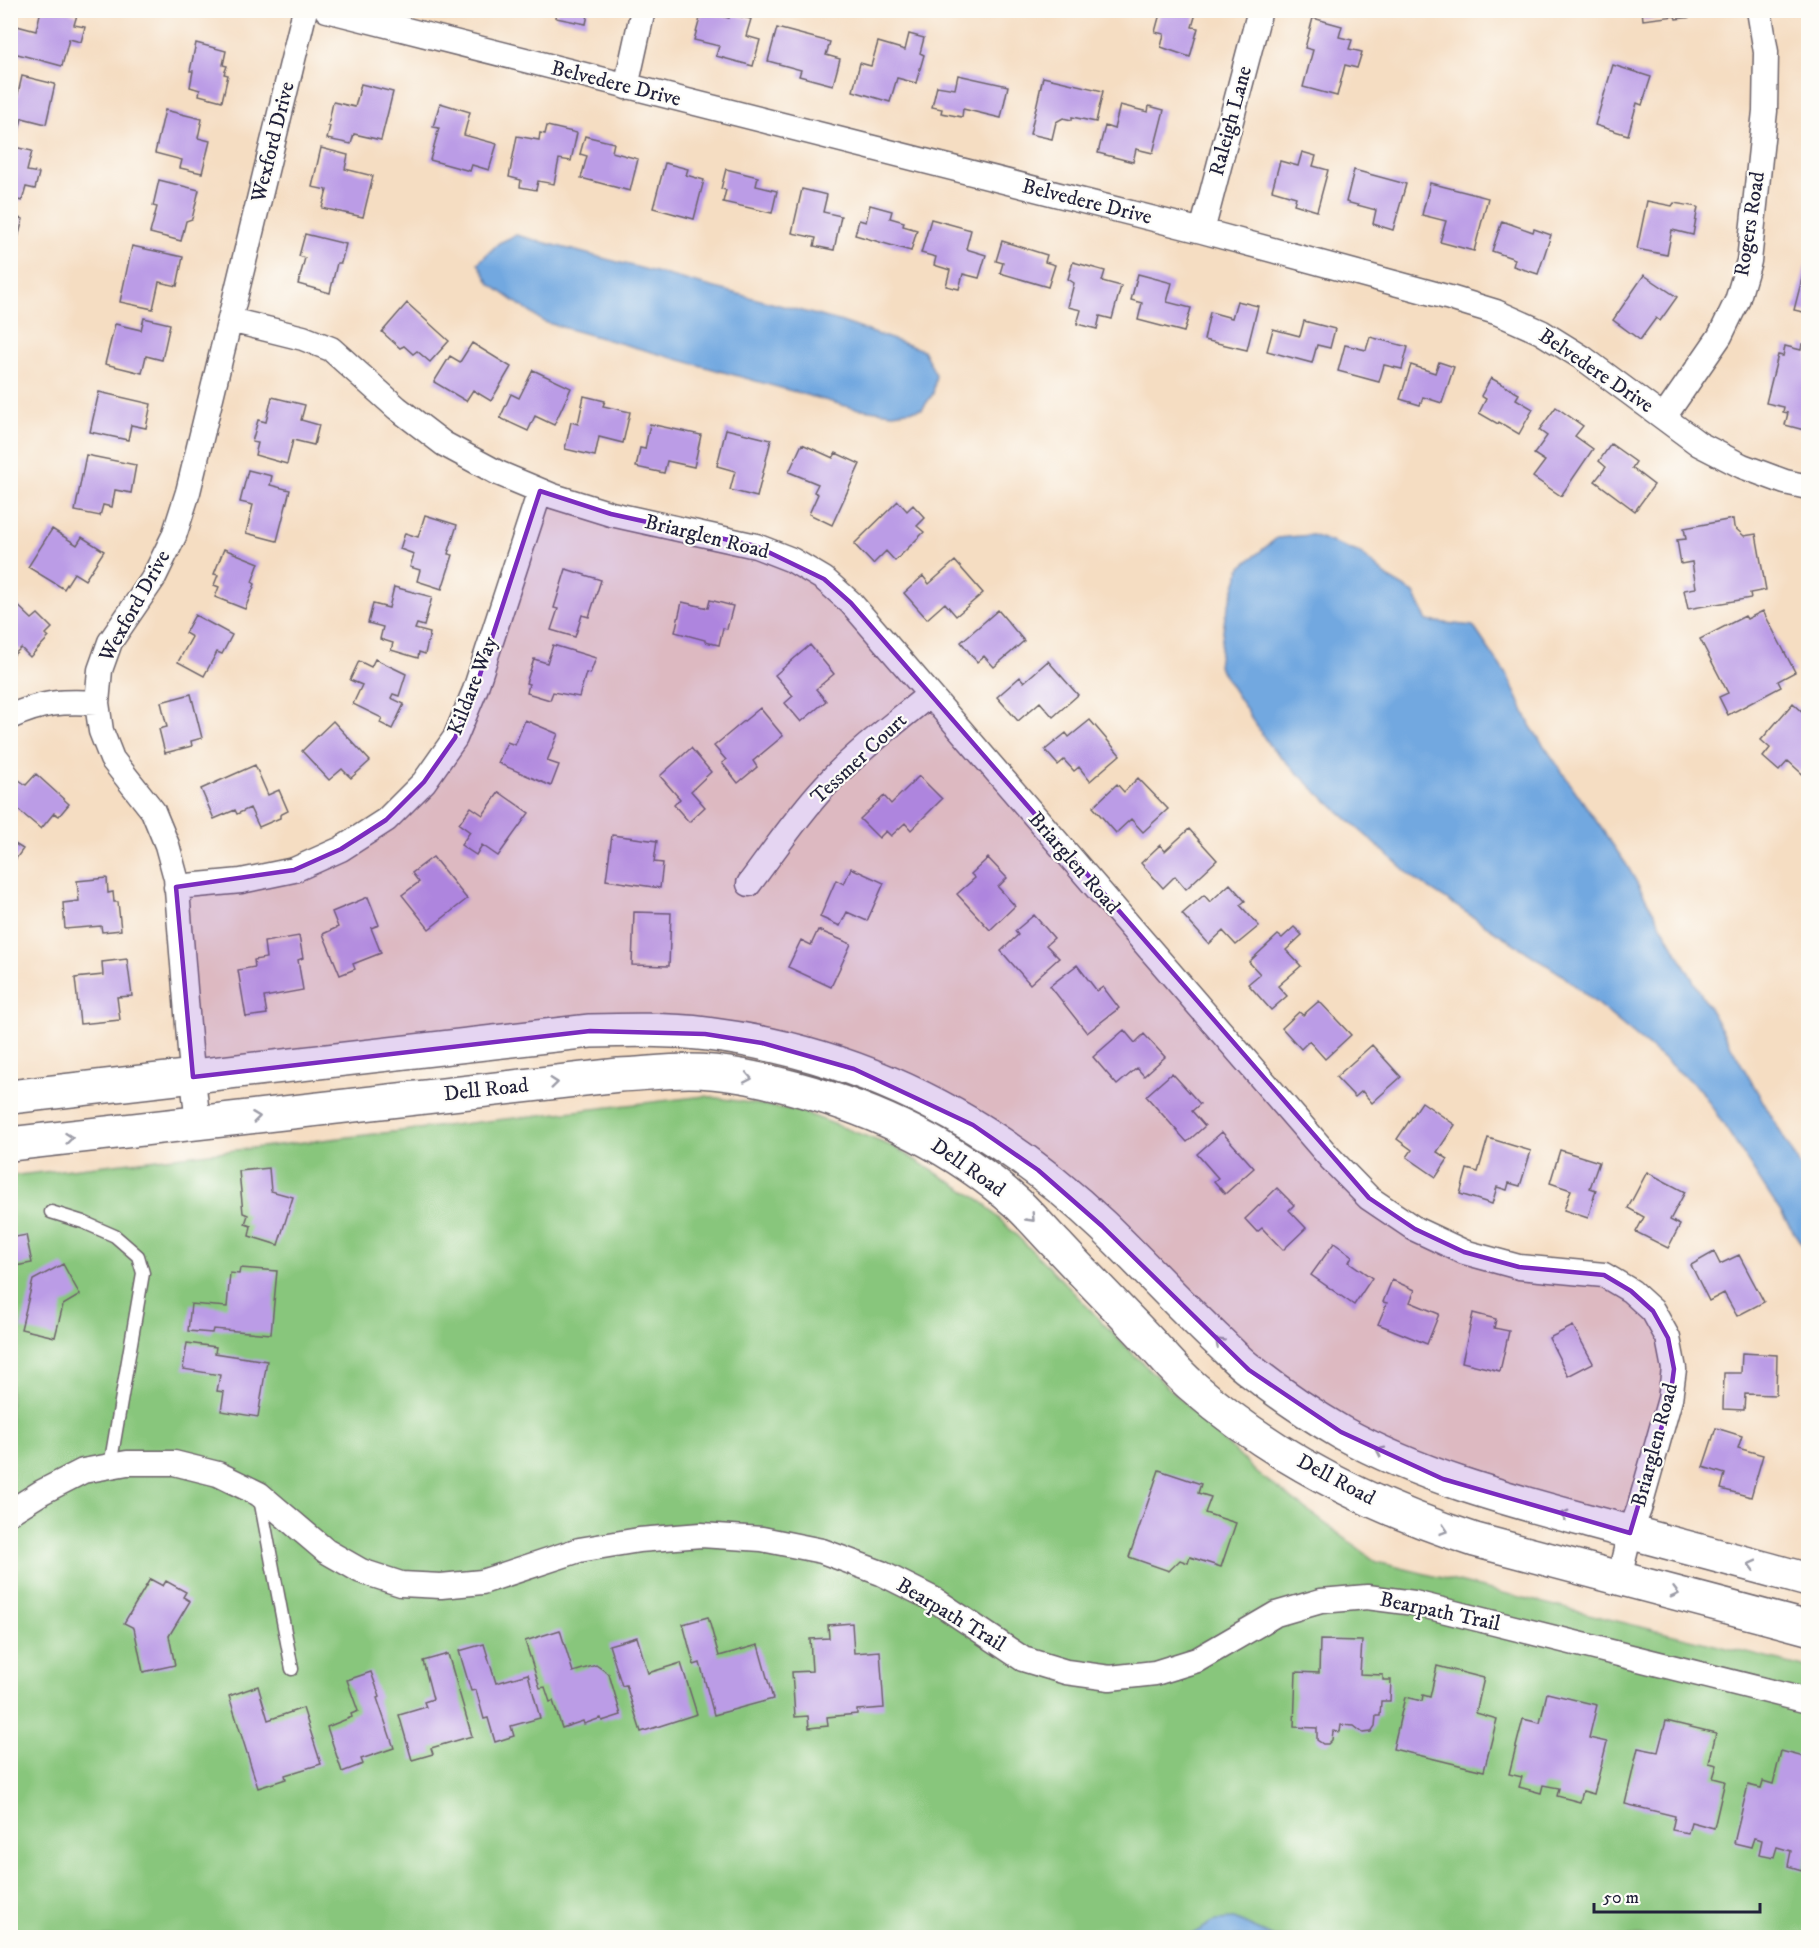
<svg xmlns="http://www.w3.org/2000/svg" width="1819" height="1948" font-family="'IM FELL DW Pica',serif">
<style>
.green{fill:#88c67c;stroke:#55745c;stroke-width:1.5}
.water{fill:#72a8e0;stroke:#4a658e;stroke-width:1.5}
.building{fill:#bb9ce6}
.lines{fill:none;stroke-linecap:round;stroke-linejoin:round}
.service-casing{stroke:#6c636a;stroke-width:15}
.minor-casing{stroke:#6c636a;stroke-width:27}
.secondary-casing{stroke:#6c636a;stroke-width:36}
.service{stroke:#fff;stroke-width:12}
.minor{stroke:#fff;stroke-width:24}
.secondary{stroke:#fff;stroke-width:33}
.oneway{stroke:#9c9ca7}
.marked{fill:#7b2cbf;fill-opacity:0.2;stroke:#7b2cbf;stroke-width:4.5;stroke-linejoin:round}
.labels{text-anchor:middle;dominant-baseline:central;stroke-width:4.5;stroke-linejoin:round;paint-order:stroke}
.street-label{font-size:21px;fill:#22223b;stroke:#fdfcf7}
</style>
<rect width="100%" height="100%" fill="#fdfcf7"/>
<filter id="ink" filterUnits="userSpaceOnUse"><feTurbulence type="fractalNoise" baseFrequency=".0167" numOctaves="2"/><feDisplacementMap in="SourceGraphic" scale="12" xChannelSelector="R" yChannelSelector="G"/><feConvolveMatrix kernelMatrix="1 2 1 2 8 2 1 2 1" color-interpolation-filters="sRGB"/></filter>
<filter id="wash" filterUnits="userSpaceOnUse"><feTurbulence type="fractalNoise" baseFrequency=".008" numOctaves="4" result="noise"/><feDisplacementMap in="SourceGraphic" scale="24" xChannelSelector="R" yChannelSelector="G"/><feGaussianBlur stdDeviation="1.35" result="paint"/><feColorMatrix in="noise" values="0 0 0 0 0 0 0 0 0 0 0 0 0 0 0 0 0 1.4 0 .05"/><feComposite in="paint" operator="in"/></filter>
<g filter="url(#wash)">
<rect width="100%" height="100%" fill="#f5ddc2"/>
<path class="green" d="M705,1096L800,1111L894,1147L979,1199L1052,1270L1124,1345L1257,1473L1377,1562L1808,1668V1937H11L10,1176Z"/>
<path class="water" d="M516,235L839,321L923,350L936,375L933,394L922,409L893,413L853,408L544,322L490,284L478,263L499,243Z
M1312,535L1360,553L1390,579L1414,593L1427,621L1473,626L1508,677L1531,727L1626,864L1803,1171L1808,1184V1254L1701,1090L1561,974L1416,880L1316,791L1269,745L1218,666L1225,617L1241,567L1277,538Z
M1234,1919L1274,1937H1187L1217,1920Z"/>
<g id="blocks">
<path class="building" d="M41,10H60L77,15L74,25L85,27L81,42L69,39L62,66L10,52L17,26L36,31Z
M557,10H589L586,24L556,18Z
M1161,10H1197L1192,27L1198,28L1190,57L1161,47L1164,34L1155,32Z
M1642,10H1700L1701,16L1676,19L1675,16L1643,20Z
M702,11L729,18L730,14L751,19L746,36L760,40L753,66L716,56L719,46L694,40Z
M1313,18L1342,26L1339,37L1352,40L1349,49L1362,52L1357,68L1345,65L1337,96L1303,87L1313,50L1305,48Z
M777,28L830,42L826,55L840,59L833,85L799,76L801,70L768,61Z
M909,34L924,38L920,53L924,55L916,83L897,78L890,102L853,91L860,63L871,66L878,42L905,50Z
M196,43L226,51L223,65L227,66L224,74L228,75L222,101L199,95L200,90L190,87L193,71H190Z
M1613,65L1651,77L1642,105L1637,103L1628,135L1595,125Z
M958,75L1008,86L1001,118L963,109L962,117L941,113L942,109L932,107L937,86L955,89Z
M22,76L55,84L46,124L22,118L18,134L10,133V97L17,98Z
M1043,77L1103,91L1096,122L1072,117V120L1063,118L1056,122L1052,139L1030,134Z
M361,84L393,92L381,140L354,134L351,144L327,139L330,126H328L333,102L355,107Z
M440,103L470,112L464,135L497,144L489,170L472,165L470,171L430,160L439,128L433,127Z
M1120,105L1148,112L1149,106L1164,110L1153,153L1136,149L1133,162L1098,153L1105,126L1114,129Z
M165,110L202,119L198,138L210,141L202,173L180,168L182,160L155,153Z
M547,126L577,133L571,161L559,159L554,184L538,181L536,190L520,187L521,180L509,177L517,136L539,140L540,133L545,134Z
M585,136L614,143L612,152L638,159L630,191L581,178L587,156L580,154Z
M10,146L32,151L27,171L39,173L35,189L26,187L22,201L10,198Z
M321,148L348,155L345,169L373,176L363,217L322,208L327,190L312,187Z
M1302,152L1316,156L1313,166L1328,170L1317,211L1294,204L1296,197L1272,190L1280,161L1298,166Z
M665,163L688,169L686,175L704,180L694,219L653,208Z
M726,169L758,177L756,186L777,191L772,213L723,202L726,190L721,189Z
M1354,170L1406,184L1393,230L1373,224L1376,210L1346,202Z
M159,180L199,190L192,219L186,221L181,241L150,233L157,207L153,206Z
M1430,183L1488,198L1474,251L1440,242L1446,221L1422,215Z
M802,189L827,195L823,212L841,216L834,250L814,246L816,238L792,233Z
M1647,201L1672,206L1674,203L1698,207L1693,235L1672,230L1667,255L1637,249Z
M870,205L892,211L890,218L904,222L903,226L917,230L911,251L855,235L859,220L866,222Z
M10,216L23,219L11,265H10Z
M931,219L971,230L966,249L986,255L979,278L963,274L959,289L946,286L950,270L934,265L936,257L921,253Z
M1502,221L1533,232L1534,229L1551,235L1538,274L1513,266L1515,259L1492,251Z
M305,234L346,244L341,263H337L330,293L298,284L305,258L299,256Z
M1002,241L1047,255L1045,262L1055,265L1048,287L1000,273L1003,263L996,261Z
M132,246L183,257L177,286L159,282L153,309L120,302Z
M1073,262L1105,271L1102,281L1121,286L1112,319L1100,316L1097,329L1077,324L1081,310L1068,307L1074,283L1068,279Z
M1806,263L1808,264V313L1794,310Z
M1138,274L1172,283L1167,302L1191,308L1184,332L1138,320L1142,303L1131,300Z
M1644,275L1677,297L1660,321L1656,318L1640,340L1613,320Z
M1237,301L1258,306L1247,350L1204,340L1210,312L1232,318Z
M407,303L449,341L430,362L417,351L413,354L404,346L400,348L382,332Z
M144,318L170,324L162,360L146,356L142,373L105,364L115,324L141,330Z
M1304,321L1335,329L1330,348L1317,345L1312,363L1267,351L1273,329L1300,336Z
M1370,337L1408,347L1402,369L1384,365L1379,382L1338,371L1345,345L1366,350Z
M472,343L511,367L491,401L473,390L466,401L434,382L450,356L460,362Z
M1802,344L1808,346V431L1785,425L1788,413L1783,412L1784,407L1766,403L1778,355L1783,356L1785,346L1801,350Z
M1439,362L1454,367L1442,403L1423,397L1420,405L1400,399L1411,365L1435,373Z
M533,370L571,388L554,425L535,416L528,431L500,418L511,394L519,398Z
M1491,378L1519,394L1516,399L1533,409L1519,434L1499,422L1498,424L1479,413L1486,399L1481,396Z
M99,392L151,404L146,428L131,425L128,440L90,432Z
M584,396L605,401L603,406L630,412L623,443L599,437L595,456L565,449L571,422L578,424Z
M272,397L305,405L301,420L319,425L314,445L293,440L287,464L255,455L258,443L252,442L258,420L266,422Z
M1556,407L1583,426L1575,436L1593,449L1561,496L1533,477L1545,461L1534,454L1547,436L1539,430Z
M650,424L701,435L694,467L667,461L664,473L636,467L640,448L645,449Z
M726,429L771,440L757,497L730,490L735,471L717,466Z
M802,444L833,458L836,453L860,464L832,525L809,514L818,494L814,492L818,484L789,472Z
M1611,444L1636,462L1632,468L1654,485L1635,511L1595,481L1606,467L1599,461Z
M86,455L136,465L131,493L115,490L112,507L103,505L100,516L75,511Z
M248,470L272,476L270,485L290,490L277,541L246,533L253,505L240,502Z
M898,501L907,511L913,505L925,518L917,526L924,532L895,561L886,551L873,564L854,544Z
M425,515L457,525L448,554L453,555L442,589L417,581L420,570L410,567L414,554L400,549L405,533L418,537Z
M1733,519L1734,527L1744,536L1756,534L1766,590L1750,593L1751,598L1688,609L1684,590L1696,588L1692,562L1681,564L1677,540L1686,539L1684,528Z
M52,529L77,545L82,537L104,551L85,580L74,573L64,589L28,567Z
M224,549L259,563L252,582L255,584L245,609L215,597L219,587L214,585L218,575L214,574Z
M955,561L983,593L956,616L945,603L927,619L904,593L923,576L929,584Z
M566,569L601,580L589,617L582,615L575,637L551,630L558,609L554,608Z
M394,587L432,597L424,626L417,624L415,629L430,633L425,654L419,652L418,658L391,650L393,643L380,639L383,627L368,623L373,604L389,608Z
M10,598L32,619L38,614L52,628L46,634L49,637L30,657L21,648L10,658Z
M710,600L733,606L727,629L723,628L719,645L705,642V640L675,632L682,602L708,608Z
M998,610L1024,641L994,667L984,656L977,662L961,642Z
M1763,611L1795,672L1778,681L1781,687L1728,715L1719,697L1728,693L1700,639L1745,616L1747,619Z
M195,615L232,635L222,654L217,652L204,676L178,662L192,637L185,633Z
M553,645L596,658L590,674L586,673L579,697L553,692L550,700L527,693L529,684L526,683L534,659L547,663Z
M810,645L834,674L816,689L826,701L801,722L785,703L793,696L775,675Z
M375,659L406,674L399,696L393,694L391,698L404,704L392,729L380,723L382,718L353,704L362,685L350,680L359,661L371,667Z
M1048,661L1078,695L1053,717L1040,702L1018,721L997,697L1020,677L1024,682Z
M191,694L202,738L191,741L192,746L165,753L159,729L167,727L161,702Z
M1793,703L1806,715L1808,712V779L1788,761L1779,771L1763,757L1770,748L1761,740Z
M760,708L783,736L753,761L757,767L738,783L722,763L726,760L714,746Z
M525,720L558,734L547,761L559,765L551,786L498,763L507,742L515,745Z
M1090,720L1120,755L1090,781L1079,767L1074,771L1064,760L1058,765L1045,750L1066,733L1069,737Z
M333,721L370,761L351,778L342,769L329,780L302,751Z
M691,748L711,772L691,791L705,807L689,822L674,805L680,799L660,776Z
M255,765L268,795L279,790L288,811L280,815V818L259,827L250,808L237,814L235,810L214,819L201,789Z
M36,774L69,804L59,816L54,813L41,829L10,803V799L15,793L11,790L19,780L26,785Z
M919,776L942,799L911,830L905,823L891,836L886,831L879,838L860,819L884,796L891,804Z
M1138,778L1168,809L1143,832L1131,819L1116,833L1093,807L1117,784L1124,792Z
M499,792L529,813L498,856L482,845L476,855L461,845L470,832L459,824L471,807L483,815Z
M1189,829L1217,860L1186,889L1175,876L1163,888L1141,863L1160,845L1165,851Z
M612,835L657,841L654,862L663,863L660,888L606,880Z
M10,841L23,849L10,867Z
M433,857L467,899L429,929L402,895L419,882L412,873Z
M988,858L1007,878L998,887L1015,906L990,930L957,894L975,878L971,874Z
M851,868L884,883L867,921L847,912L840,926L820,917L836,880L844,884Z
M107,878L108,893L113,892L114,902H118L121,930L102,932L101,926L65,929L63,903L79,901L77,881Z
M1230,884L1245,901L1240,905L1259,926L1236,945L1223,931L1209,944L1182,914L1204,895L1210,902Z
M368,897L379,925L371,928L381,953L353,964L355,969L340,975L323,934L338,927L332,912Z
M634,912L671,913L669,966L632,965Z
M1034,915L1054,938L1046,945L1059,958L1030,984L1001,951L1018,935L1015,931Z
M1294,927L1302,935L1286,950L1301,966L1278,986L1287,996L1271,1010L1248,984L1260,974L1249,962L1278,935L1282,938Z
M818,930L851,944L831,987L788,967L801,940L811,945Z
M299,936L303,958L298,960L303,990L264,997L267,1014L246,1017L238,970L255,967L254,960L266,958L264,942Z
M127,959L132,996L117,997L120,1020L80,1024L75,978L103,975L102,962Z
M1077,965L1097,991L1103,987L1119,1008L1087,1033L1050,986Z
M1319,1001L1351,1035L1325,1059L1309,1041L1301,1049L1282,1028L1299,1012L1303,1015Z
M1124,1030L1135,1043L1144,1034L1165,1057L1144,1076L1137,1068L1117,1085L1093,1057Z
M1372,1045L1401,1077L1372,1103L1362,1091L1355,1097L1336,1077Z
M1172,1073L1200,1104L1192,1111L1205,1126L1187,1142L1146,1096Z
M1422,1102L1455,1125L1437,1152L1448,1159L1436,1177L1407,1157L1412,1150L1397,1139Z
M1222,1132L1254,1168L1225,1194L1214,1181L1218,1178L1197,1154Z
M1488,1138L1531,1151L1520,1186L1509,1183L1507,1190L1497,1187L1492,1204L1460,1194L1467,1169L1478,1172Z
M1560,1150L1599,1162L1590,1188L1596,1190L1588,1218L1564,1210L1571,1190L1550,1183Z
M269,1168L271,1191L293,1197L278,1245L249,1236L251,1226L245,1224L248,1215L243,1213L239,1171Z
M1647,1172L1685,1192L1670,1220L1680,1225L1668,1248L1636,1232L1644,1217L1628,1208Z
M1277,1188L1294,1205L1289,1210L1306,1228L1283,1250L1262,1228L1257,1232L1245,1219Z
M26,1235L32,1263L10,1267V1238Z
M1334,1243L1352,1256L1349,1262L1372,1278L1354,1305L1311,1275Z
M1714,1252L1720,1264L1739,1255L1764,1302L1737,1316L1724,1293L1709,1301L1691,1265Z
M63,1264L80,1295L63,1305L55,1337L21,1329L33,1280Z
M240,1268L277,1271L271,1334L213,1329L212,1333L188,1331L191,1304L227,1307L230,1273L239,1274Z
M1392,1280L1415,1290L1410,1302L1439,1314L1427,1344L1378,1324L1387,1303L1383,1302Z
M1473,1313L1496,1319L1494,1328L1509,1331L1500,1371L1462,1362Z
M1573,1326L1593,1363L1568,1376L1549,1338Z
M187,1343L216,1347L215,1353L267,1361L258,1417L221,1411L224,1392L217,1391L220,1375L183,1369Z
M1742,1353L1777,1355L1776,1395L1745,1394L1744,1410L1723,1409L1724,1373H1741Z
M1716,1428L1742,1436L1738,1448L1763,1455L1751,1497L1721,1489L1725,1474L1703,1467Z
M1159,1470L1201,1484L1198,1493L1211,1497L1205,1513L1236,1523L1221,1567L1190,1557L1188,1563L1180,1560L1169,1571L1129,1557Z
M150,1579L163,1586L166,1581L186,1592L183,1597L190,1601L169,1636L175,1665L143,1672L134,1628L124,1623Z
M708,1617L719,1656L758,1645L773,1699L714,1715L700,1663L694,1665L683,1624Z
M852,1623L854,1653L880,1651L884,1708L857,1710V1714L827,1717L828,1726L809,1728L808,1716L795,1717L792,1672L812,1671L810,1639L829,1638L828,1625Z
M560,1630L573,1672L596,1665L609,1674L621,1715L602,1721L601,1718L584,1724L583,1721L562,1728L553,1701L550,1702L545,1687L540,1688L525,1641Z
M637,1637L648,1673L681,1663L697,1714L641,1732L626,1685L622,1686L609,1645Z
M1320,1640L1362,1641L1360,1674L1383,1675V1680H1391L1390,1701H1381L1380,1716H1376L1375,1726L1371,1732L1363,1733L1354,1726L1341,1725L1340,1732L1333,1731L1332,1740L1328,1744H1323L1317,1740V1728L1294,1727L1296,1672L1319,1673Z
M484,1644L496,1683L528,1674L540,1718L511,1726L514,1736L495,1742L488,1718L484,1719L476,1690L471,1691L459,1651Z
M448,1654L472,1736L431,1748L433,1754L412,1760L399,1715L426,1707L424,1702L433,1699L423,1661Z
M1437,1666L1484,1678L1476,1713L1497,1719L1484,1771L1393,1749L1405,1697L1422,1701L1423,1695L1430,1697Z
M371,1672L380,1697L377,1698L394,1748L361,1759L363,1764L342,1772L327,1727L352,1717L351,1714L358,1711L347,1680Z
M258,1686L268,1720L303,1708L321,1764L285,1775L286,1779L258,1788L229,1696Z
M1547,1693L1597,1705L1589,1738L1607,1742L1594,1794L1583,1791L1580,1802L1557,1796L1559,1788L1543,1785L1541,1793L1519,1787L1522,1777L1509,1774L1523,1719L1540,1723Z
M1666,1721L1716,1733L1709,1763L1717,1765L1713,1778L1725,1781L1714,1828L1691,1822L1688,1833L1672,1830L1675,1816L1625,1804L1638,1748L1658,1752Z
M1781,1751L1808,1758V1856L1806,1855L1802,1870L1788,1866L1791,1851L1777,1847L1774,1857L1759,1854L1762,1840L1754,1838L1751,1847L1734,1843L1748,1785L1761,1788L1763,1781L1773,1784Z"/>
</g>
</g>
<g filter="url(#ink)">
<use href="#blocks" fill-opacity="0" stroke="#6c636a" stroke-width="1.5"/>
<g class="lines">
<defs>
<path id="service" d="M51,1212L83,1222L115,1236L138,1256L143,1273L110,1466
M260,1499L292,1669"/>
<path id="minor" d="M327,10L1202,231L1450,298L1496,312L1541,332L1583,358L1699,444L1742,466L1785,482L1808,487
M626,87L643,10
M1202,231L1260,10
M230,320L303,338L331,349L397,408L444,444L498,473L553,496L611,514L756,546L792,560L824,579L851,603L1330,1158L1369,1198L1415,1229L1464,1252L1519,1267L1604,1275L1631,1291L1653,1311L1668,1338L1674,1369L1670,1399L1639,1509L1630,1533L1619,1578
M1664,417L1720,336L1737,301L1749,261L1765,111L1766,52L1759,10
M10,717C42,702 63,701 97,703
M749,884C774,851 797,816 825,786C856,752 894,724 929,695
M176,887L241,881L294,870L341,849L386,820L424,782L455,738L475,690L540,491
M198,1124L190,1050L176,878L167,845L153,811L112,759L101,731L97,703L100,670L110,642L153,579L174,536L188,492L305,10
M10,1512L42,1492L83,1471L127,1463H174L218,1474L259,1494L326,1551L361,1571L401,1584L441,1586L482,1582L579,1550L639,1540L701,1535L762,1539L822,1551L881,1573L935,1600L1023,1659L1066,1672L1110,1678L1155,1673L1197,1660L1276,1614L1321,1601L1367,1597L1414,1603L1808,1701"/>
<path id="secondary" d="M10,1097L590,1031C628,1030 668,1029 707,1034C861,1053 991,1120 1103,1226C1141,1263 1177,1302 1215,1338C1227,1349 1238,1362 1251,1371C1279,1393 1311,1415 1342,1433C1421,1476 1503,1498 1588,1521C1662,1541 1735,1560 1808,1580
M10,1144L619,1075C642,1074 666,1071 689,1071C725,1071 760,1079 794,1088C876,1110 953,1146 1017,1203C1032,1217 1045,1233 1059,1247C1089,1279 1120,1310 1150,1342C1164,1357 1177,1373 1192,1386C1273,1457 1373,1507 1475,1540L1808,1628"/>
</defs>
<use href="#service" class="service-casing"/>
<use href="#minor" class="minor-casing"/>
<use href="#secondary" class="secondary-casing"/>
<use href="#service" class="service"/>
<use href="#minor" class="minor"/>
<use href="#secondary" class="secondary"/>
</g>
<defs><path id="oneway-chevron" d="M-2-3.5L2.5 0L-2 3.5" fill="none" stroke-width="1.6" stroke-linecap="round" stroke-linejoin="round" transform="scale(1.5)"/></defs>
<g class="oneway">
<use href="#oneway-chevron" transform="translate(748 1078) rotate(11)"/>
<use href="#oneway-chevron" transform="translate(554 1083) rotate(-6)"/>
<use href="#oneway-chevron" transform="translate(256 1117) rotate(-7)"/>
<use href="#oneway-chevron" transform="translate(69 1138) rotate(-6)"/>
<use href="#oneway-chevron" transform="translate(1031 1218) rotate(46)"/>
<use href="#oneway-chevron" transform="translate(1219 1342) rotate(-137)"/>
<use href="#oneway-chevron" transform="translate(1380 1451) rotate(-154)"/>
<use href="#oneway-chevron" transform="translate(1564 1515) rotate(-165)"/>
<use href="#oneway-chevron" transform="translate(1444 1530) rotate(18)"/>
<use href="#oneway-chevron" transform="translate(1752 1565) rotate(-165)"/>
<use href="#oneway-chevron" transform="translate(1675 1593) rotate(15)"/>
</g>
</g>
<path class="marked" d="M540,491L611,514L756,546L824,579L851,603L1369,1198L1415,1229L1464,1252L1519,1267L1604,1275L1631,1291L1653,1311L1668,1338L1674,1369L1670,1399L1630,1533L1443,1479L1341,1432L1249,1370L1102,1226L1038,1170L973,1125L854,1069L762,1043L705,1034L590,1031L193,1077L176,887L294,870L341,849L386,820L424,782L455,738L475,690Z"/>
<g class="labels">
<g class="street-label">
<text transform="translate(616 84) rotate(14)">Belvedere Drive</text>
<text transform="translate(1231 121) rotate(-75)">Raleigh Lane</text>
<text transform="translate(273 142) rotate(-76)">Wexford Drive</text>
<text transform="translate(1087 202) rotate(14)">Belvedere Drive</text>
<text transform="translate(1750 224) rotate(-81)">Rogers Road</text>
<text transform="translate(1596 371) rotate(34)">Belvedere Drive</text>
<text transform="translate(707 537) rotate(14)">Briarglen Road</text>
<text transform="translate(135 606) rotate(-61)">Wexford Drive</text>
<text transform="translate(473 686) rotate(-69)">Kildare Way</text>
<text transform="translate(859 759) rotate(-43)">Tessmer Court</text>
<text transform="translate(1074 863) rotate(49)">Briarglen Road</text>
<text transform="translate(486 1090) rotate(-6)">Dell Road</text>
<text transform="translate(968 1168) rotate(35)">Dell Road</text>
<text transform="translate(1655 1445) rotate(-75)">Briarglen Road</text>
<text transform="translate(1336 1480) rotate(28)">Dell Road</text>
<text transform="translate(1440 1612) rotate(12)">Bearpath Trail</text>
<text transform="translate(951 1615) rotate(31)">Bearpath Trail</text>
</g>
</g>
<rect width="1819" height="1948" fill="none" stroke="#fdfcf7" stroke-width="36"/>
<path d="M1594 1903v9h166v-9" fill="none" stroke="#22223b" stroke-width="3"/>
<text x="1603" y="1903" font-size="18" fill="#22223b" stroke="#fdfcf7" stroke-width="4.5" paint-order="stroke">50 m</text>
</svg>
